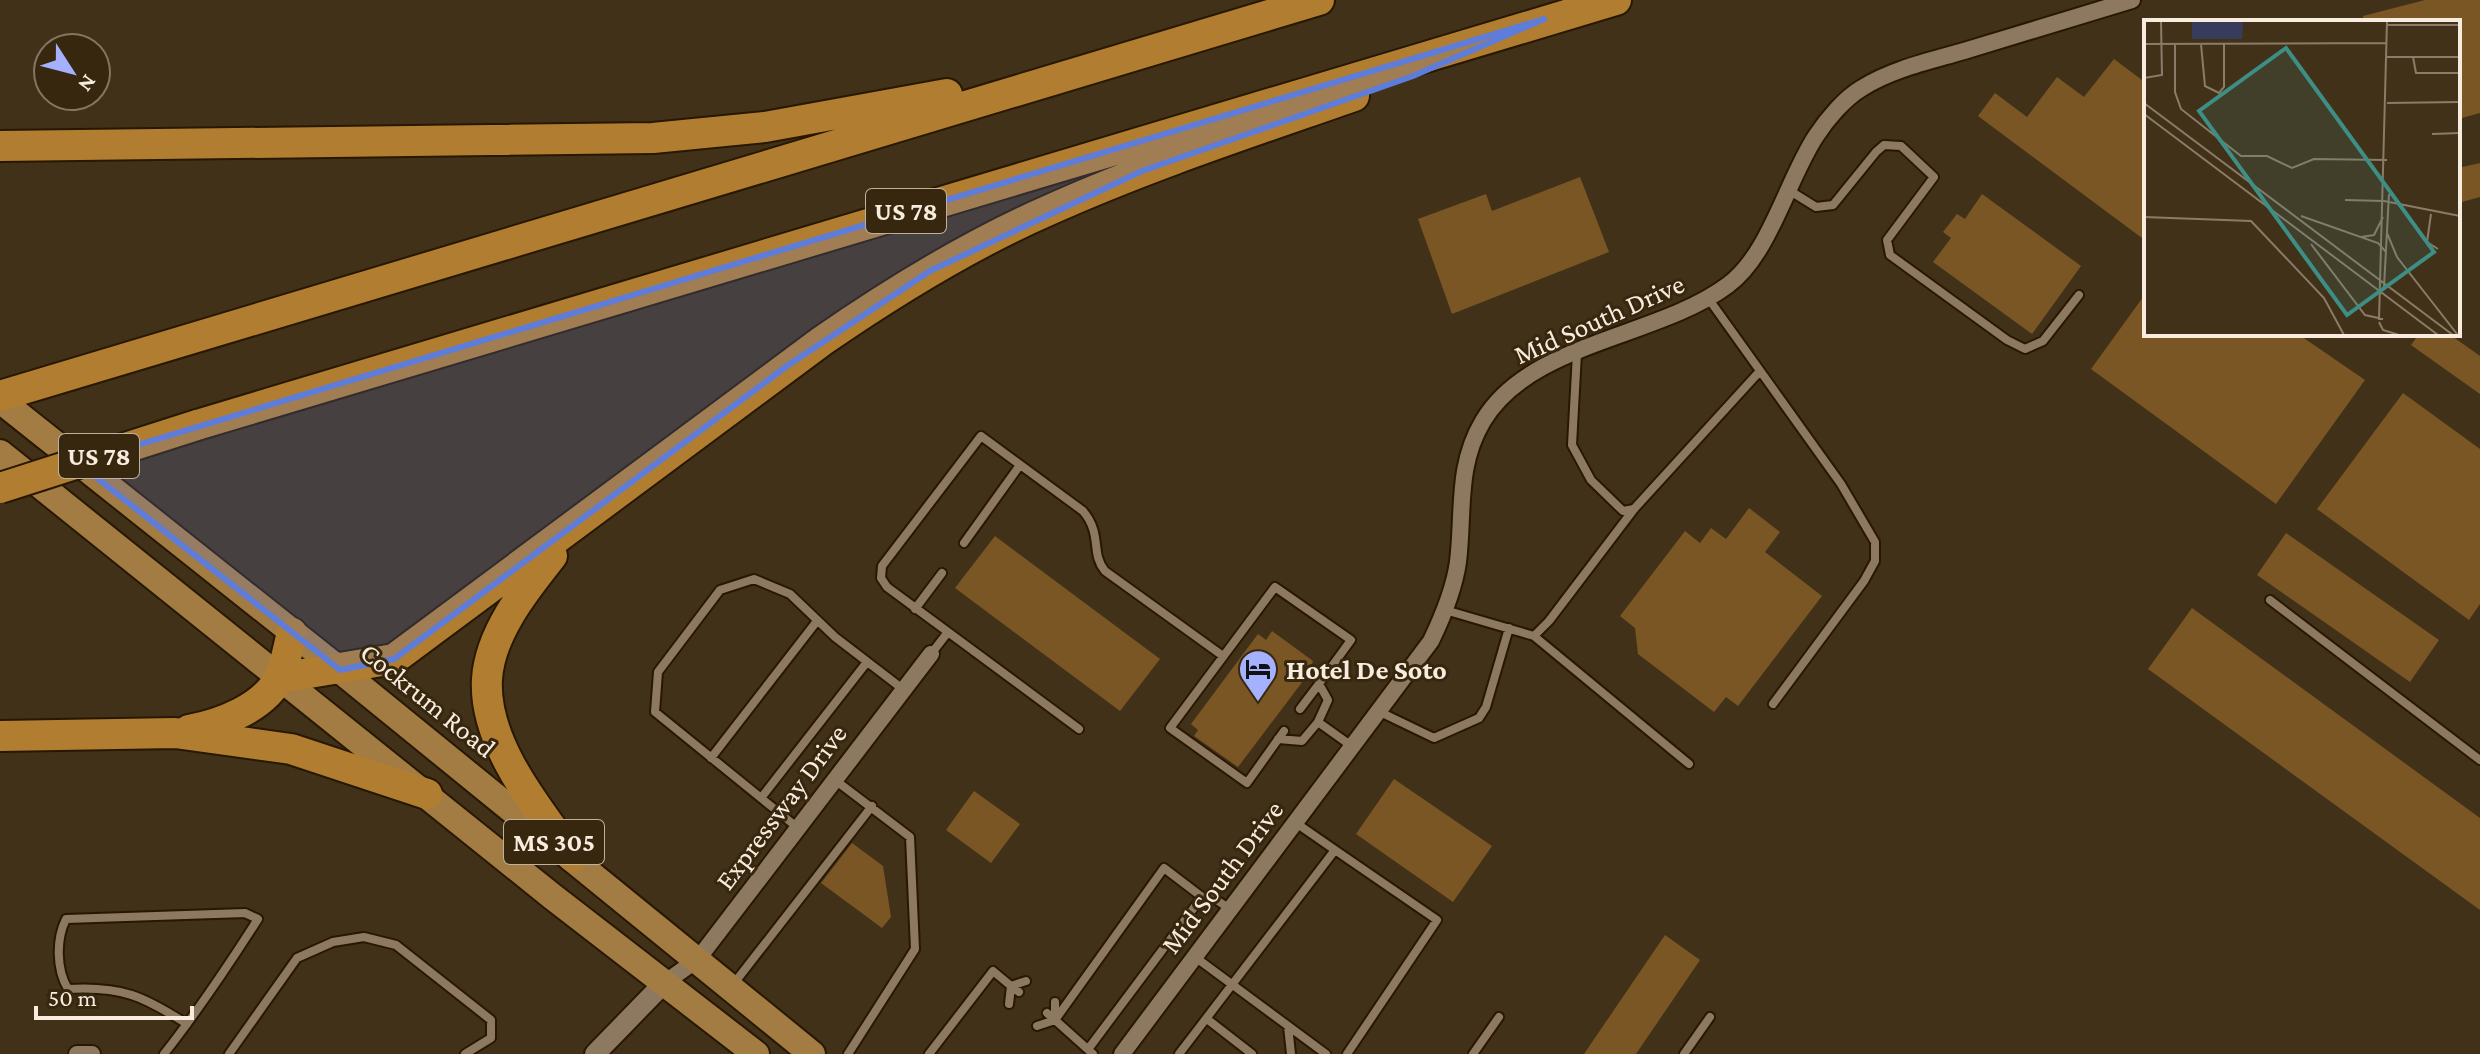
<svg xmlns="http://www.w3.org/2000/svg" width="2480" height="1054" font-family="'Crimson Pro',serif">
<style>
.building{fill:#795624}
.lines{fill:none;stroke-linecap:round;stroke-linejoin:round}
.service-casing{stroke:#281802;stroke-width:12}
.minor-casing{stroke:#281802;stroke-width:20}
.tertiary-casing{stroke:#281802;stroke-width:24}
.primary-casing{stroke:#281802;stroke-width:30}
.motorway-casing{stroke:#281802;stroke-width:34}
.service{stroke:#8d7960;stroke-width:8}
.minor{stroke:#8d7960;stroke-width:16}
.tertiary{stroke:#8d7960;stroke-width:20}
.primary{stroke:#a37c44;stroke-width:26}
.motorway{stroke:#b17e31;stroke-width:30}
.motorway-bridge-casing{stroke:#281802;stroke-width:34;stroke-linecap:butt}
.motorway-bridge{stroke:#b17e31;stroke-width:30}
.marked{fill:#5e7dda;fill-opacity:0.2;stroke:#5e7dda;stroke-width:6;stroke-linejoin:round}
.labels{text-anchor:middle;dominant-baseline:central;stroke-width:6;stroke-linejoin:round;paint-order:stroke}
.shield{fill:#38270f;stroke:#beb1a0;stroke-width:2}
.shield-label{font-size:26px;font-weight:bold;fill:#f7ecde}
.street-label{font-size:28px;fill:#f7ecde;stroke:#38270f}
.poi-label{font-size:28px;font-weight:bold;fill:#f7ecde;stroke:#38270f;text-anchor:start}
.inset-road{fill:none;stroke:#8a7c68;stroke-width:2}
.view{fill:#3d8e84;fill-opacity:0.15;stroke:#3d8e84;stroke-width:4}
.inset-edge{fill:none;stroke:#f7ecde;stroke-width:4}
</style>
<rect width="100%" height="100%" fill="#423119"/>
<path class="building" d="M2425,0H2480V113L2458,119V22H2364L2363,16Z
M2114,59L2146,83V241L1978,116L1995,93L2027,117L2057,77L2084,97Z
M2480,163V197L2458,203V168Z
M1580,177L1609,252L1452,314L1418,219L1486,194L1492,211Z
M1982,194L2081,266L2032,334L1933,262L1951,238L1943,232L1957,214L1965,219Z
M2146,293V334H2298L2365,380L2276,504L2091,369Z
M2419,334H2449L2480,356V394L2411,345Z
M2403,393L2480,449V604L2469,620L2317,509Z
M1749,508L1780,532L1765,552L1822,596L1738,706L1726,697L1714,712L1638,654L1635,628L1620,616L1685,531L1700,543L1711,528L1726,539Z
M2286,533L2439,640L2410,682L2257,575Z
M995,536L1160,659L1120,711L955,588Z
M2192,608L2480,818V910L2148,669Z
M1272,631L1313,661L1309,673L1238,767L1194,736L1198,730L1191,724L1258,634L1266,640Z
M1394,779L1492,846L1453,902L1356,834Z
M974,791L1020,824L991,863L946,830Z
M852,843L883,866L891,917L882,928L821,883Z
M1665,935L1700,960L1636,1054H1584Z"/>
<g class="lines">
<defs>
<path id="service" d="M1787,189L1816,207L1833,205L1876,152L1884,145L1901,146L1934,177L1887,240L1890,255L2007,340L2025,349L2043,341L2079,295
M1708,298L1841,484L1875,542V561L1864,581L1773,704
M1577,353L1572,445L1591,480L1623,511L1634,509
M964,543L1020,465
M2270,600L2480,760
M915,609L942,573
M1445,610L1534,636L1549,621L1634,509L1760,371
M948,632L1079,729
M1534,636L1689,764
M931,654L948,632L887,587L881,578L882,566L981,436L1083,511C1103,535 1090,553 1105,571L1223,656
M1300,709L1319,684
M1380,712L1434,738L1479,718L1486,707L1509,628
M1284,731L1247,783L1170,728L1275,587L1351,640L1319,684L1328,700L1318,722L1353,747
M1278,739L1302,741L1318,722
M711,758L817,621
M835,780L910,837L915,949L848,1054
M761,798L867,662
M1296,823L1335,850
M798,828L655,712L658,672L720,590L754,579L790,594L835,637L904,690
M1195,957L1326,1054
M732,986L872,806
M1009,1004L1011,986L1019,992
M1047,1013L1055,1020V1002
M1207,1019L1252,1054
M1055,1020L1093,1054
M1037,1026L1055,1020L1164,868L1202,897H1212L1230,909
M1288,1026L1291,1054
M1089,1048L1202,897
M164,1054C198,1011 228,966 258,919L245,913L66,919C56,939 56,969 68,989C122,986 143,996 187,1024
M229,1054L297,958L333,942L364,937L396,945L491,1020V1038L465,1054
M929,1054L993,971L1011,986L1026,981
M1179,1054L1335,850L1437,920L1347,1054
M1473,1054L1499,1017
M1684,1054L1710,1017"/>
<path id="minor" d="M663,984L698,959L931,654
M77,1054H92
M1122,1054L1431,641C1443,616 1454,590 1458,562C1464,512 1456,466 1483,421C1530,342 1657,338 1728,285C1770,254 1787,180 1816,136C1827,119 1845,98 1862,88C1892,69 1930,61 1964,51C2020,34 2076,17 2132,0"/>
<path id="tertiary" d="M595,1054L663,984"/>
<path id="primary" d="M0,400L340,670L812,1054
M0,453L553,897L756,1054"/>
<path id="motorway" d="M0,146L653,138L765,127L947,94
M0,396L1319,0
M197,425L1616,0
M552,556C525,590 490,633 487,679C483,743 538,809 573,857
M279,678L394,659L822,341C893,292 967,246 1047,211C1147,166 1251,132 1354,96
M189,730C220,724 265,708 280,676C286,663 288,647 292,633
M0,736L175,733L291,749L427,794"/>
</defs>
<use href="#service" class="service-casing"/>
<use href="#minor" class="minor-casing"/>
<use href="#tertiary" class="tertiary-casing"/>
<use href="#primary" class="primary-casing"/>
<use href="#motorway" class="motorway-casing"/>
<use href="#service" class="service"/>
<use href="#minor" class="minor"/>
<use href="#tertiary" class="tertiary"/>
<use href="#primary" class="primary"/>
<use href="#motorway" class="motorway"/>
<defs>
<path id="motorway-bridge" d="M0,488L197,425"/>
</defs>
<use href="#motorway-bridge" class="motorway-bridge-casing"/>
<use href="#motorway-bridge" class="motorway-bridge"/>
</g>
<path class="marked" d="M1544,19L1413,76L1142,171L930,271L787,366L394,659L340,670L78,463Z"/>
<defs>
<symbol id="hotel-pin" viewBox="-11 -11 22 30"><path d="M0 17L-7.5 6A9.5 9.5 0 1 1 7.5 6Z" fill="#a5b1fc" stroke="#38270f"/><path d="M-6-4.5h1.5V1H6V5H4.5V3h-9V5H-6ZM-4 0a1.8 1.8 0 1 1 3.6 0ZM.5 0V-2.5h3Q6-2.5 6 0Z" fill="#111"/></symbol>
</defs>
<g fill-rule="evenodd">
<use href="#hotel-pin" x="1236" y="647" width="44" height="60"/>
</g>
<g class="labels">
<g class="shield">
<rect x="866" y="189" width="80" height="44" rx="6"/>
<rect x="59" y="434" width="80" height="44" rx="6"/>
<rect x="504" y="820" width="100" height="44" rx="6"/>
</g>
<g class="shield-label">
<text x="906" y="211">US 78</text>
<text x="99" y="456">US 78</text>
<text x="554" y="842">MS 305</text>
</g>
<g class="street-label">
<text transform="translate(1599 319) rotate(-24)">Mid South Drive</text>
<text transform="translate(428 700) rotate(39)">Cockrum Road</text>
<text transform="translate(781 807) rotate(-53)">Expressway Drive</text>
<text transform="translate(1222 877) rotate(-53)">Mid South Drive</text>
</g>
<g class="poi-label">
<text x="1286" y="669">Hotel De Soto</text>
</g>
</g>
<g transform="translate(2144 20)">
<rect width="316" height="316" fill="#423119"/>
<path d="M48,1H99L98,19H48Z" fill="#373c5c"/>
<path class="inset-road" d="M243,5H316M0,24L242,23M31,24V72L37,89L97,136H123L148,148L170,139L243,140M57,24L61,66L75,73L80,67V23M243,37H316M269,37L272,53H316M0,58L18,55L17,1M0,83L309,315M243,83L316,82M0,94L294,315M288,114L316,113M201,180L240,181L316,196M287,194L283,222L294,229M157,196L234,223L242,232M0,197L107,201L180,278L200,315M243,213L253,237L313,314M217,217L230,215L239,197M167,224L221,295L239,299M240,267L245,174M235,300L243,1M235,302L239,310L255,315"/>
<path class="view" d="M142,28L290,232L203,295L55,91Z"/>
<rect width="316" height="316" class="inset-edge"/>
</g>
<g transform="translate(72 72) rotate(126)"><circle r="38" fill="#38270f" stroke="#847662" stroke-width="2"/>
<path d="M0-6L14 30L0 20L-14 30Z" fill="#a5b1fc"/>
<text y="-12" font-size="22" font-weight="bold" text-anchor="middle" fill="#f7ecde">N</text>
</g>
<path d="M36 1006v12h156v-12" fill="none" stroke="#f7ecde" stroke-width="4"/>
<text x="48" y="1006" font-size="24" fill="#f7ecde" stroke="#38270f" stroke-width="6" paint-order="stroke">50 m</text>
</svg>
